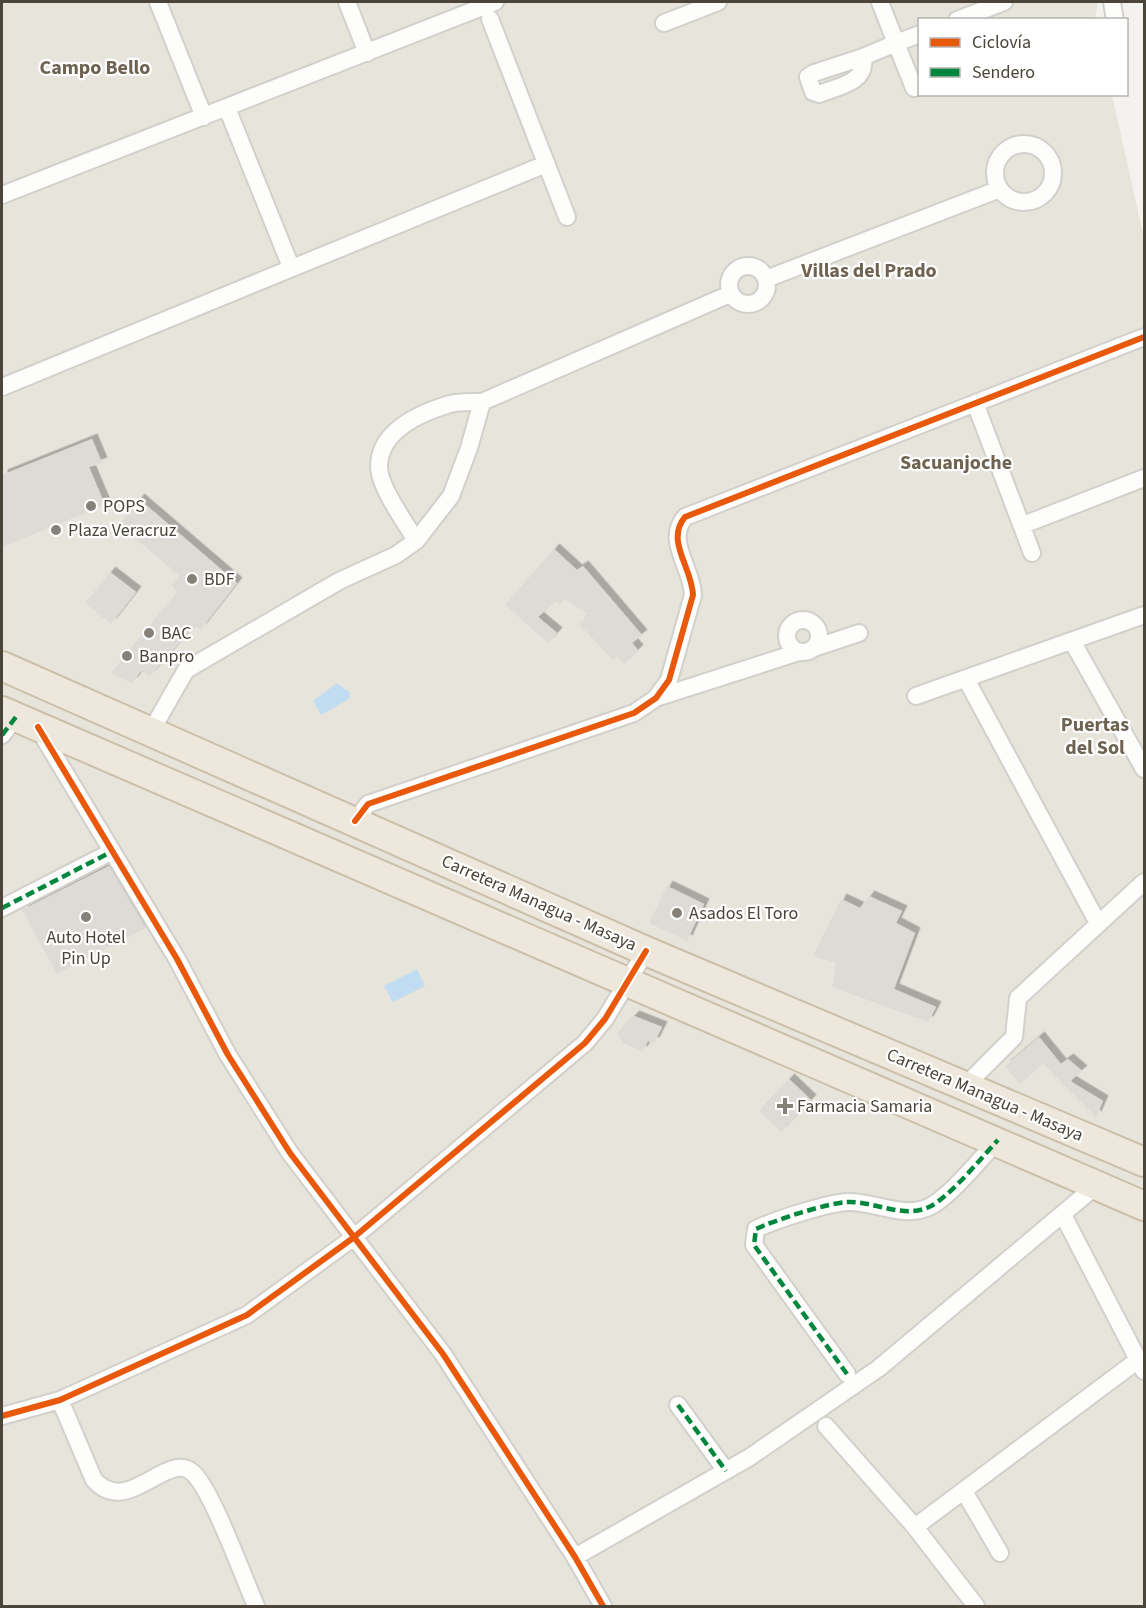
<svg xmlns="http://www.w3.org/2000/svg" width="1146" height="1608" font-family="'Source Sans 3',sans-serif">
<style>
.residential{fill:#e7e4dc}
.water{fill:#c0ddf1}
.building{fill:#dedbd6;filter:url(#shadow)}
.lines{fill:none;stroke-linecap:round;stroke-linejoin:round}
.street-casing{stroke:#d2d0cb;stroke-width:20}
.highway-casing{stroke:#ccbfa9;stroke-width:32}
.street{stroke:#fdfdfc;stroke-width:16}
.highway{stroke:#ede8db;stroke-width:28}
.quiet{stroke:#00873e;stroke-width:4.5;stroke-dasharray:9 4.5;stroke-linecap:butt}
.cycleway-casing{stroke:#fff;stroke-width:10}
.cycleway{stroke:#e8590c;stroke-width:6}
.poi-dot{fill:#868178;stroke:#fff;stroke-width:2}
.labels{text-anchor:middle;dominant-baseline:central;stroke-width:4.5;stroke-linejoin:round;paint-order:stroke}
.poi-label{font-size:18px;fill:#4b4439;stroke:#fff;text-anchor:start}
.street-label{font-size:18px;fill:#4b4439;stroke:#fff}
.neighbourhood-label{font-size:20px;font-weight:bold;fill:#6e6250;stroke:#fff}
</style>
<defs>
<filter id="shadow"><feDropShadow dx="5.5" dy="-5.5" stdDeviation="0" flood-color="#0004"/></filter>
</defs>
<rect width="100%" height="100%" fill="#f4f2ee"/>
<path class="residential" d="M2,2H1098L1095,19L920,20V94L1112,95L1144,238V1606H2Z"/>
<path class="water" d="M337,683L350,693L349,699L321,715L313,701Z
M417,969L425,986L393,1002L384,986Z"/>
<path class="building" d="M92,439L102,463L89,467L105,505L2,547V475Z
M139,499L237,583L201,629L194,626L150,676L141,671L132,683L111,673L177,592L171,585L180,576L119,525Z
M554,549L577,570L583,566L642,635L632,643L638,650L624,664L617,656L613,660L579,624L589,615L565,599L559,605L555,601L538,617L557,633L548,643L505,605Z
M110,572L136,592L111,624L85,603Z
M109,866L146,928L57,974L22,910Z
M667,886L704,904L687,941L649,923Z
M869,896L902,911L896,923L915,933L894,989L936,1007L928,1022L832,987L836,963L813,956L841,899L860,908Z
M634,1016L662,1027L654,1043L648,1041L642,1052L623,1043L617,1033Z
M1039,1037L1061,1064L1068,1059L1082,1071L1070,1081L1103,1101L1096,1117L1043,1064L1020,1084L1005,1066Z
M789,1079L811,1100L781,1132L759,1111Z"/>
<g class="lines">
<defs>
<path id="street" d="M158,2L204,117
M347,2L367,53
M880,2L896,43L920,34
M1112,2L1115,20
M490,19L567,217
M957,20L1004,2
M664,23L718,2
M863,57C867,83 839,86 819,94L813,92L808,77L814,73L863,57L896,43L914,88
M227,108L291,267
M995 173a29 29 0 1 1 58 0a29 29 0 1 1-58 0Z
M2,195L495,2
M729 285a19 19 0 1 1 38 0a19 19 0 1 1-38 0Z
M766,279L1000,189
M2,387L546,164
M975,403L1032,553
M1023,525L1144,478
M416,541C405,521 380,489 379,467C379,430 420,413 450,404C459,401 472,402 482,402L730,294
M787 636a16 16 0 1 1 32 0a16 16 0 1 1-32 0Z
M1072,641L1144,769
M814,648L859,633
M966,679L1098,923
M916,696L1144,615
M656,698L799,652
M38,728L177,959L228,1055L290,1153L443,1354L575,1557L603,1606
M150,733L186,670L339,581L396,555L416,541L451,496L469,448L482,402
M2,735L16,717
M355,821L368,804L634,713L656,698L669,680L693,595C692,567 665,541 685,517L1144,337
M2,908L111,852
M964,1087L1014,1037L1018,998L1144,882
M1063,1215L1144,1371
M847,1374L754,1245L756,1229C775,1220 827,1203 848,1202C874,1201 903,1219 929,1207C950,1197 981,1158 998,1140
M60,1400L94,1480C129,1518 167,1449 193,1473C212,1490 244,1579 256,1606
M678,1405L726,1471
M2,1416L60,1400L247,1315L353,1238L585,1043L605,1019L646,951
M826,1426L915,1527L976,1606
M964,1491L1000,1553
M915,1527L1138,1360
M575,1557L750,1457L879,1368L1097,1185"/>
<path id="highway" d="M2,666L646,951L1144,1162
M2,711L1144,1206"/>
</defs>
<use href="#street" class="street-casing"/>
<use href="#highway" class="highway-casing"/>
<use href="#street" class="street"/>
<use href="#highway" class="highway"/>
<path class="quiet" d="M2,735L16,717
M2,908L111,852
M847,1374L754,1245L756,1229C775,1220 827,1203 848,1202C874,1201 903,1219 929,1207C950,1197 981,1158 998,1140
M678,1405L726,1471"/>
<defs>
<path id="cycleway" d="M38,727L177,959L228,1055L290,1153L443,1354L575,1557L603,1606
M355,821L368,804L634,713L656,698L669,680L693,595C692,567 665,541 685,517L1144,337
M2,1416L60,1400L247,1315L353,1238L585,1043L605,1019L646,951"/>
</defs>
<use href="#cycleway" class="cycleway-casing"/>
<use href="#cycleway" class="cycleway"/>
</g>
<g class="poi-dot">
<circle cx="91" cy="506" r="6"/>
<circle cx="56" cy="530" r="6"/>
<circle cx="192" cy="579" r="6"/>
<circle cx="149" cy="633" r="6"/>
<circle cx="127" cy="656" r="6"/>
<circle cx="677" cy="913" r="6"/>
<circle cx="86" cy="917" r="6"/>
<path d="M782 1097h6v6h6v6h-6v6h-6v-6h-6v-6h6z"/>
</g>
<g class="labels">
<g class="poi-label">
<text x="103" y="506">POPS</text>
<text x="68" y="530">Plaza Veracruz</text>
<text x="204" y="579">BDF</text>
<text x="161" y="633">BAC</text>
<text x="139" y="656">Banpro</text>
<text x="689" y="913">Asados El Toro</text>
<text x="86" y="937" text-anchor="middle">Auto Hotel<tspan x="86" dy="21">Pin Up</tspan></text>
<text x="797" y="1106">Farmacia Samaria</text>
</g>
<g class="street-label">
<text transform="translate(539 903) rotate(24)">Carretera Managua - Masaya</text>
<text transform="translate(985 1095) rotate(23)">Carretera Managua - Masaya</text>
</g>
<g class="neighbourhood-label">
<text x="95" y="68">Campo Bello</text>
<text x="869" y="271">Villas del Prado</text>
<text x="956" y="463">Sacuanjoche</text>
<text x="1095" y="725">Puertas<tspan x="1095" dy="23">del Sol</tspan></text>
</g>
</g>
<rect width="1146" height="1608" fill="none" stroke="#4b4439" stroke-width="6"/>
<rect x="918" y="18" width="210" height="78" fill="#ffffff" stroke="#b7b4b0" stroke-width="1.5"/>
<rect x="930" y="38" width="30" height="9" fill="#e8590c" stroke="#b7b4b0" stroke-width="1.5"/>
<text x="972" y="48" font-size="18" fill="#4b4439">Ciclovía</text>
<rect x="930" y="68" width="30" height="9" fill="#00873e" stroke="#b7b4b0" stroke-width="1.5"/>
<text x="972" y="78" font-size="18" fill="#4b4439">Sendero</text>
</svg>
